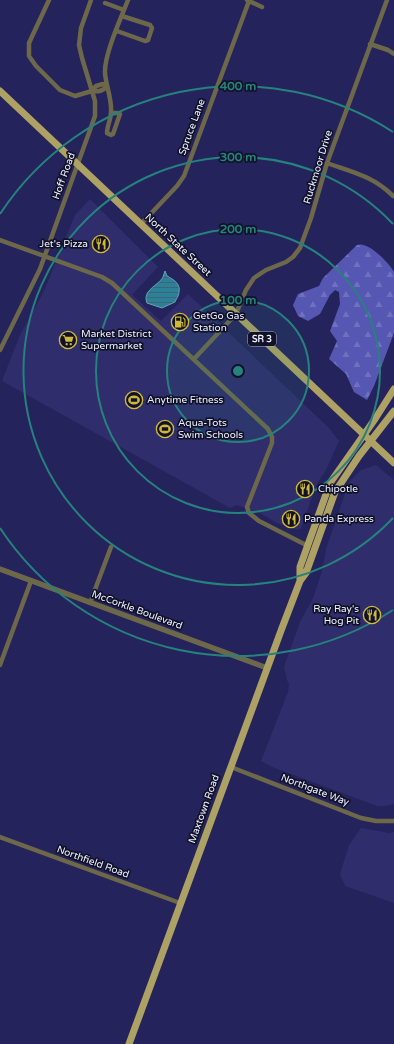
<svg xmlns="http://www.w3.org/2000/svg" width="394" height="1044" font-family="'Varela Round',sans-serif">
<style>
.built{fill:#2f2d6b}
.forest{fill:url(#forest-firs)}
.water{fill:url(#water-rules);stroke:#67a2b6}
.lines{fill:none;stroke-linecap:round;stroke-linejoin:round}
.minor{stroke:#6d684a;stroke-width:4.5}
.tertiary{stroke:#6d684a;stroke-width:5.5}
.primary{stroke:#ada263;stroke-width:7}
.ring{fill:none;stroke:#25827c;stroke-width:2}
.labels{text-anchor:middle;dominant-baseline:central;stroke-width:3.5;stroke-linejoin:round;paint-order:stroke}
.shield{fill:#11122a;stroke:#acaebf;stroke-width:1}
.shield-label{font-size:9px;font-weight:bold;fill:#eef1ff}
.street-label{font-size:10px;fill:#eef1ff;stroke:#11122a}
.poi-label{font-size:10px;fill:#eef1ff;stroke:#11122a;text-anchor:start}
.centre{fill:#25827c;stroke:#11122a;stroke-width:2}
.ring-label{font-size:12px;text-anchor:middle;font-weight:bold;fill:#25827c;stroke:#11122a;stroke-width:3.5;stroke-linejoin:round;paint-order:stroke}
</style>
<defs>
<pattern id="forest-firs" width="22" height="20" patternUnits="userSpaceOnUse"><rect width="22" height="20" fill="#5657b2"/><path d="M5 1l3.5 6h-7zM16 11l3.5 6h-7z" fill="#6f70be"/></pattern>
<pattern id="water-rules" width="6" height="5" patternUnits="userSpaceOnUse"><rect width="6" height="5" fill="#2d8097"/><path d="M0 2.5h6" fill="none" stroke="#396775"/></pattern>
</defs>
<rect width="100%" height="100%" fill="#25235c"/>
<path class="built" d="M90,199L158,267L132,295L161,321L188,294L329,428L339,441L326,470L317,484L301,528L298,530L277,523L262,514L237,505L230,508L2,381L20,335L44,291L75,215Z
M376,465L394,480V804L385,806H377L272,767L261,761L288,692L289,684L287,680L284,667L300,622L313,598L322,571L326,549L349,482L361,470Z
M361,828L389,833L394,832V903L345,886L340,874L349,845Z"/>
<path class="forest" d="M357,245C359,245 361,244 363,245C372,246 390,264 394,272V333L374,386L367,400L354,392L346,374L329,359L337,341L330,331L340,304L339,292L335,290L330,295L320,314L308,321L298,316L293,305L298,294L319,286L323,278Z"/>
<path class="water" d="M165,271L167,276C173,279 181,284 179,292C179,296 176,299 175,302L162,308L147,303C142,290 158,286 163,277C164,275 164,273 165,271Z"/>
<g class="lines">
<path class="minor" d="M49,0L29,43V56L36,66L60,90L75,96L92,91
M247,0L262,7
M105,3L124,10
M117,31L145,41L148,40L152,28L150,25L122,16
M370,44L388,50L394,54
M103,84L107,86C103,91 99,92 92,91L96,86Z
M111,113H118L120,114L113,134L111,135L107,133C107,126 111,119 111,112C112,99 106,86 105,73C104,55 121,18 128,0
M327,163C352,172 373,176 393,196
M141,224L177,186L184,176L249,1
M0,240L102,277L112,283L268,429L272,437V443L247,507L249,513L259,521L308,546
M0,350L40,269L95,116V101L82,58L79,45L81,28L91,0
M194,359L236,314L246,290L254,278L266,270L286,262L293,257L300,248L311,218L327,163L387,0
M90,603L111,547
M0,665L31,581
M231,767L361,818L376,821H394
M0,837L180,903"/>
<path class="tertiary" d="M0,569L267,668"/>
<path class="primary" d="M0,91L394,463
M300,581V567L330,483L375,419L394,389
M129,1044L282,628L300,581L306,573L335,492L359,456L394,411"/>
</g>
<circle cx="238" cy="371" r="71" fill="#25827c" fill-opacity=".12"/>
<g class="ring">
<circle cx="238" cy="371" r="71"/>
<circle cx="238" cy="371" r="142"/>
<path d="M393 518A214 214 0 1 1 393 224"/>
<path d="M393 610A285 285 0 0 1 0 528M0 214A285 285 0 0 1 393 132"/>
</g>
<defs>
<symbol id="restaurant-ring" viewBox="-11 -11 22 22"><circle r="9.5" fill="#11122a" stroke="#ceb938" stroke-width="1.5"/><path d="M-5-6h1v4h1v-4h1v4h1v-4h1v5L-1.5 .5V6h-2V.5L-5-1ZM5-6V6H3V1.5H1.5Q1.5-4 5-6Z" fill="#ceb938"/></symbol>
<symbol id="fuel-ring" viewBox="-11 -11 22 22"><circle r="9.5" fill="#11122a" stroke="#ceb938" stroke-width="1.5"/><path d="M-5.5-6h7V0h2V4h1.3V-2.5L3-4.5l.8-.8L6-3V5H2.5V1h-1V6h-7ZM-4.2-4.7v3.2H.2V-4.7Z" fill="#ceb938"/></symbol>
<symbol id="supermarket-ring" viewBox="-11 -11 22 22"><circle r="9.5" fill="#11122a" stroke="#ceb938" stroke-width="1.5"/><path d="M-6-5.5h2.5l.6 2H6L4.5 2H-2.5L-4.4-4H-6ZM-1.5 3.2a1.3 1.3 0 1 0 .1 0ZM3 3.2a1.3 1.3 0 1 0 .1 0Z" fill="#ceb938"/></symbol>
<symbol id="stadium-ring" viewBox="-11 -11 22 22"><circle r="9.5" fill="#11122a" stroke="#ceb938" stroke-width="1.5"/><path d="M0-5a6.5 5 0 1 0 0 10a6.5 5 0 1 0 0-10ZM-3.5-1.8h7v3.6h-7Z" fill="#ceb938"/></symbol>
</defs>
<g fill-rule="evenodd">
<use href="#restaurant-ring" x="91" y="234" width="20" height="20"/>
<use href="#fuel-ring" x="170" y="312" width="20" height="20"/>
<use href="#supermarket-ring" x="58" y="330" width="20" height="20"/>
<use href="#stadium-ring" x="124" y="390" width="20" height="20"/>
<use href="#stadium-ring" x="155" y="419" width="20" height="20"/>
<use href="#restaurant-ring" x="295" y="479" width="20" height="20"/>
<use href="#restaurant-ring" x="281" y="509" width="20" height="20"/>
<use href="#restaurant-ring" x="362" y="605" width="20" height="20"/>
</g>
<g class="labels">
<rect class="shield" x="248" y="332" width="28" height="14" rx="3"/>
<g class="shield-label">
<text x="262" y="339">SR 3</text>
</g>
<g class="street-label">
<text transform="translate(192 127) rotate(-70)">Spruce Lane</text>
<text transform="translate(318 167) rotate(-73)">Ruckmoor Drive</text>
<text transform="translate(64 176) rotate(-70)">Hoff Road</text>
<text transform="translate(178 245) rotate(43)">North State Street</text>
<text transform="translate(137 610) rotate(20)">McCorkle Boulevard</text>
<text transform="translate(315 790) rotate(21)">Northgate Way</text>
<text transform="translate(204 809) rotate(-70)">Maxtown Road</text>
<text transform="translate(93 862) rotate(20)">Northfield Road</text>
</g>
<g class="poi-label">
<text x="88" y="244" text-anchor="end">Jet's Pizza</text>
<text x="193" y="316">GetGo Gas<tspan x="193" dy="12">Station</tspan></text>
<text x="81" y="334">Market District<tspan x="81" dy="12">Supermarket</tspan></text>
<text x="147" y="400">Anytime Fitness</text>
<text x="178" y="423">Aqua-Tots<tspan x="178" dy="12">Swim Schools</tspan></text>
<text x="318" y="489">Chipotle</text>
<text x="304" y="519">Panda Express</text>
<text x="359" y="609" text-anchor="end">Ray Ray's<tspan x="359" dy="12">Hog Pit</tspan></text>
</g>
</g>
<circle cx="238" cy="371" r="6" class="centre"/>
<g class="ring-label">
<text x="238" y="90">400 m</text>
<text x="238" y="161">300 m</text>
<text x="238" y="233">200 m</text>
<text x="238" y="304">100 m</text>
</g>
</svg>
